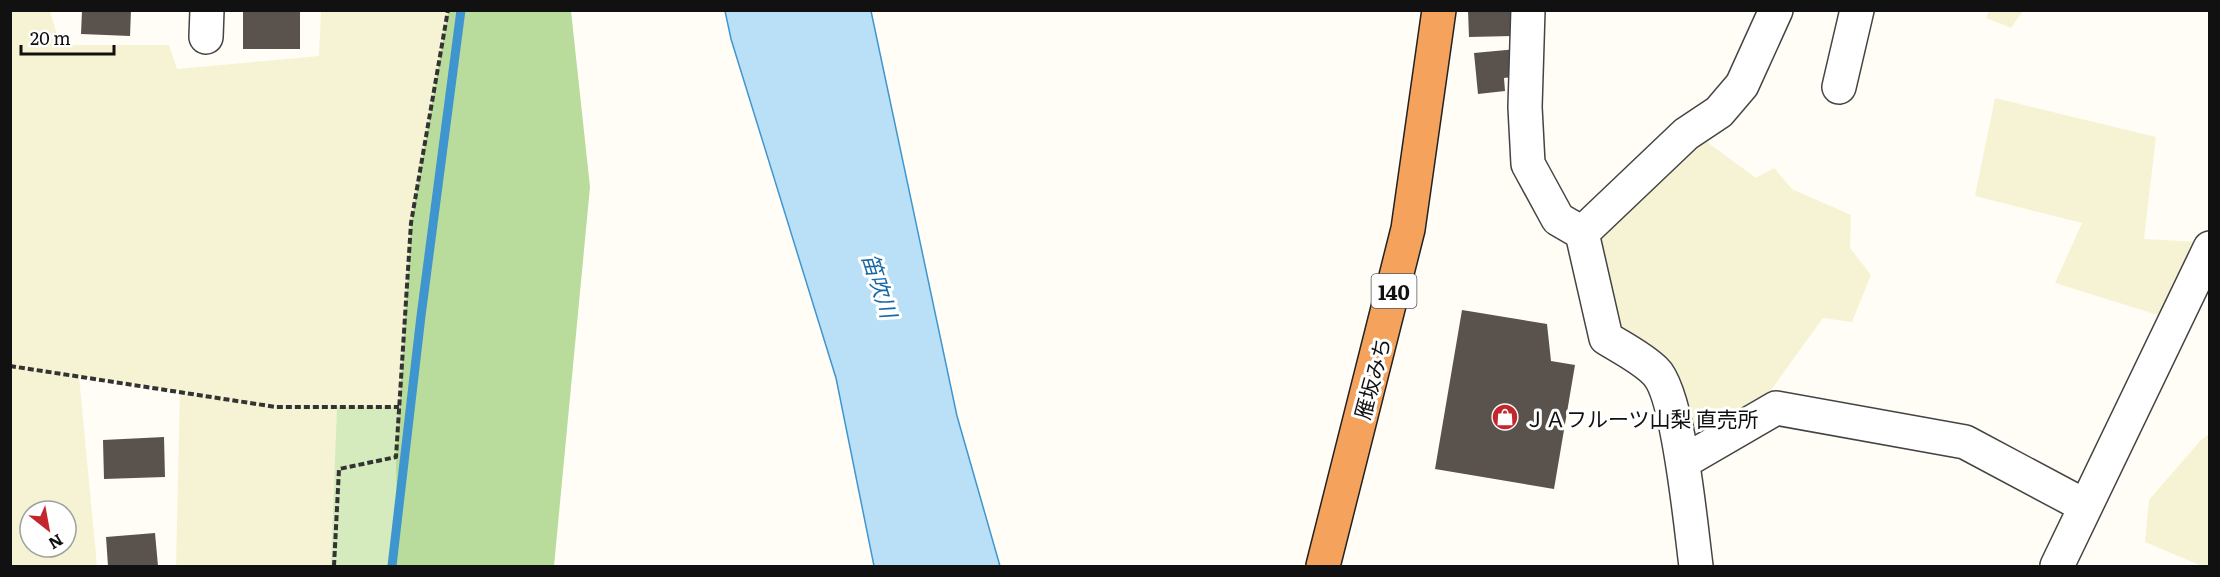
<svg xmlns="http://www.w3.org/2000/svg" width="2220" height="577" font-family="Literata,'Noto Sans JP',serif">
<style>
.farmland{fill:#f6f3d4;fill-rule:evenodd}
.green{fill:#d5ebbd}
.forest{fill:#b9dc9c}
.water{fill:#b9e0f7;stroke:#3f96cf;stroke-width:1.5}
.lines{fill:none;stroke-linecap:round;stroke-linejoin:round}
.stream{stroke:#3f96cf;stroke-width:9}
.building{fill:#5a524d}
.minor-casing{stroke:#444;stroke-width:36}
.highway-casing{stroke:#222;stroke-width:36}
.path{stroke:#333;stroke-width:4;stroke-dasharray:6 3;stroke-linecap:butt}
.minor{stroke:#fff;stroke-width:33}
.highway{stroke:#f5a25d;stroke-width:33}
.labels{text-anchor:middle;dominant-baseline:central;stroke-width:6;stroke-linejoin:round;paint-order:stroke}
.shield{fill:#fff;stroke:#585858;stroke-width:1.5}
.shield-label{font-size:20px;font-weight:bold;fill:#111}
.street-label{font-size:21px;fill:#111;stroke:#fff}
.poi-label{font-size:21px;fill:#111;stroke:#fff;text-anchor:start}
.water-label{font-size:22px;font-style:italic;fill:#1768a6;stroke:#fff}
</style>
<rect width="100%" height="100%" fill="#fffdf5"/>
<path class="farmland" d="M10,11H50L60,45H169L177,69L319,56L321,11H448L411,223L399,407H337L334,566H176L180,391L79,376L97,566H11ZM30,511H66V547H30Z
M1989,11V10L2023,11L2011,28L1986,18Z
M1995,98L2156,137L2144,239L2200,242L2158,315L2055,283L2082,223L1975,196Z
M1699,136L1756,178L1774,168L1792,189L1851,215L1850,248L1871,275L1852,322L1823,318L1771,390L1686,451L1608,318L1597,251L1604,221Z
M2209,434V566H2202L2145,542L2149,500L2200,441Z"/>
<path class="green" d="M337,407H399C396,460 399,514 393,566H331Z"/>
<path class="forest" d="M448,11H571L590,187L554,566H393L397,531L396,457L411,223Z"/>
<path class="water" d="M725,11H871L957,416L1000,566H874L836,378L731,39Z"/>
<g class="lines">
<path class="stream" d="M392,566L421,316L461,10"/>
</g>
<path class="building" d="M82,10H131L130,36L81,34Z
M243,10H300V49H243Z
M1468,10H1512L1513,36L1469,37Z
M1517,49L1520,76L1504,78L1505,91L1478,94L1474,53Z
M1462,310L1547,324L1551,361L1575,365L1554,489L1435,469Z
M164,437L165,477L104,479L103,440Z
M155,533L158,566H108L106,537Z"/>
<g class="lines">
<defs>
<path id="minor" d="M1528,10L1525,107L1528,164L1558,219L1582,233L1606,338C1622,348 1642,358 1655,371C1679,393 1691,529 1696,566
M206,37L207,10
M1839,87L1857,10
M1582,233L1686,134L1719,112L1742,85L1776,10
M1683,462L1776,408L1965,442L2085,506
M2057,566L2210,248"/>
<path id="highway" d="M1323,566L1408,229L1439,10"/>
</defs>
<use href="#minor" class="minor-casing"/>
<use href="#highway" class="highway-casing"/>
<path class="path" d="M10,366L276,407H399
M334,566L339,469L396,457L411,223L448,10"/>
<use href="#minor" class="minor"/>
<use href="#highway" class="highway"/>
</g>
<defs>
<symbol id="shop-disc" viewBox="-11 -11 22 22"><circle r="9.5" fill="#c4262e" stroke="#fff"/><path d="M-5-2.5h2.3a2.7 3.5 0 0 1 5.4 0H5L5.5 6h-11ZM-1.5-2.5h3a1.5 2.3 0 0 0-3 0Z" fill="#fff"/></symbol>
</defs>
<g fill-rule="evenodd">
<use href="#shop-disc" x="1490" y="402" width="30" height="30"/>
</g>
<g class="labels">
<rect class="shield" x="1371.5" y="274" width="45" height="34" rx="4.5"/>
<g class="shield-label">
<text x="1394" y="291">140</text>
</g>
<g class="street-label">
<text transform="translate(1371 378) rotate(-75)">雁坂みち</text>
</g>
<g class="poi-label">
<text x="1524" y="417">ＪＡフルーツ山梨 直売所</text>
</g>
<g class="water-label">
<text transform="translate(881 285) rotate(72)">笛吹川</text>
</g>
</g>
<rect width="2220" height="577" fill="none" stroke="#111111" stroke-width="24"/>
<g transform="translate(48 529) rotate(149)"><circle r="28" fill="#ffffff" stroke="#a0a0a0" stroke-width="1.5"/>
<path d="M0-4.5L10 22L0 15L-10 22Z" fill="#c4262e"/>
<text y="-9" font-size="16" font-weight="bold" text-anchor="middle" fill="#111111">N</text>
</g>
<path d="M21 45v9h93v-9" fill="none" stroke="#111111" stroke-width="3"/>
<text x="30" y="45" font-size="18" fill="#111111" stroke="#ffffff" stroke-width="4.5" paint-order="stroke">20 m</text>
</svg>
